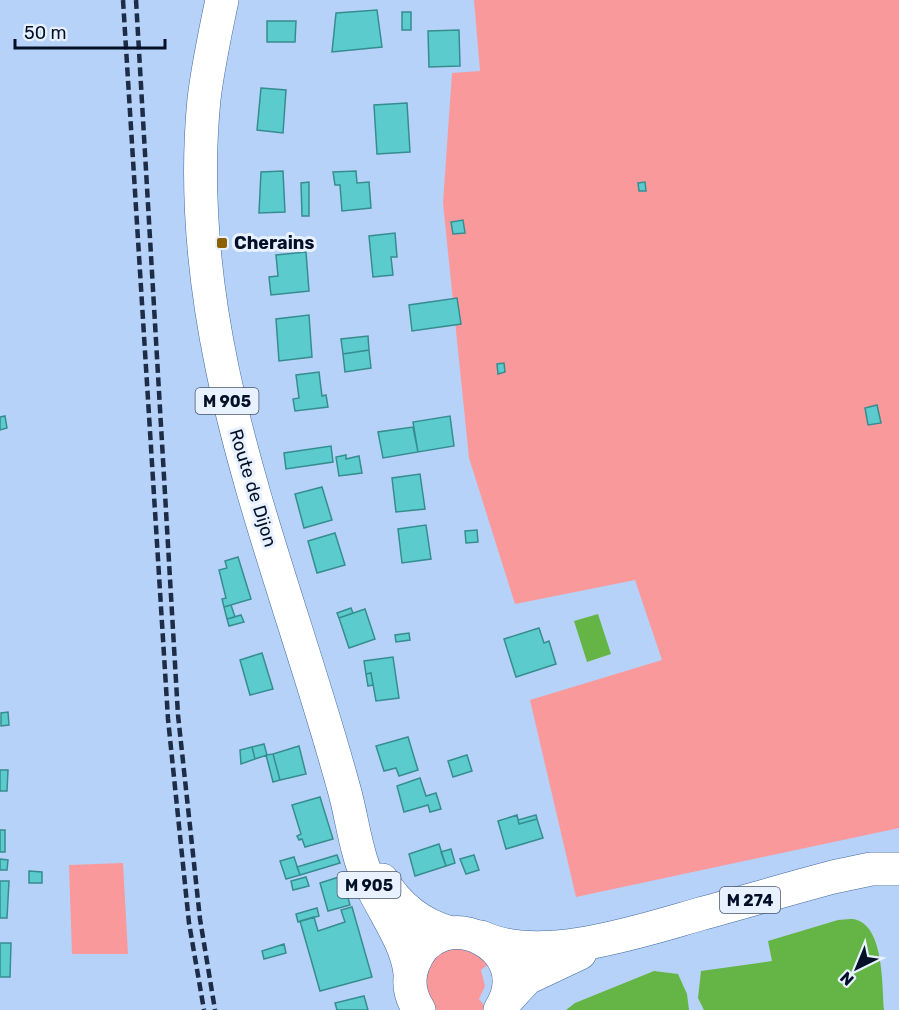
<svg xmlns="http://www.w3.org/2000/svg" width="899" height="1010" font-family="Rubik,sans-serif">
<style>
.green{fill:#fa999c}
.water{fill:#64b545}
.building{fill:#5ccbce;stroke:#368d8f;stroke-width:1.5}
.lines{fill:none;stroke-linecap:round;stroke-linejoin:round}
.primary-casing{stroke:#4168a2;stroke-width:34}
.trunk-casing{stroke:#4168a2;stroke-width:34}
.primary{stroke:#fff;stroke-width:33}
.trunk{stroke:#fff;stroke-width:33}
.rail{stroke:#1e2d47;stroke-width:4.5;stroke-dasharray:9 4.5;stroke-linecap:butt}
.poi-dot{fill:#8c6105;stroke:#e8f1ff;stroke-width:2}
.labels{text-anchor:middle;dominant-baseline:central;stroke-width:6;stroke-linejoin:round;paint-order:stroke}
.shield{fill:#e8f1ff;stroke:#485468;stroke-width:1.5}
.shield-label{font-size:16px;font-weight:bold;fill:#031027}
.poi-label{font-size:18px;font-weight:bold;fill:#031027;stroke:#e8f1ff;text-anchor:start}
.street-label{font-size:18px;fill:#031027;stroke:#e8f1ff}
</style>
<rect width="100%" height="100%" fill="#b7d2f8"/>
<path class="green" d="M474,0H899V828L576,897L530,700L662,660L635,580L515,604L469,458L443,203L452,73L480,71Z
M123,863L128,954H72L69,865Z
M453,944L491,962L481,970L485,986L479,999L486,1008L483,1010H436L426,998L425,964Z"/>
<path class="water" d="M598,614L611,654L587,662L574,621Z
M838,920C843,920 852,918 857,920C884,929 882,986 884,1010H704L698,998L701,971L772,961L768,941Z
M654,971L678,974L687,994L689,1010H566L575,1003Z"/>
<path class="building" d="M377,10L382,47L332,52L336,13Z
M402,12H411V30H402Z
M267,21H296L295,42H267Z
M459,30L460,66L429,67L428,31Z
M261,88L286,90L283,133L257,130Z
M407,103L410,152L377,154L374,105Z
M283,171L285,212L259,213L261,172Z
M356,171L357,183L369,182L371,208L342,211L340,185H335L333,172Z
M309,182V216H302L301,183Z
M645,182L646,191H639L638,183Z
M463,220L465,233L453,234L451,222Z
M395,233L397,257H391L393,275L373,277L369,236Z
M306,252L309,291L271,295L269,277L278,276L276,255Z
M457,298L461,324L412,331L409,305Z
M309,315L312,357L279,361L276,319Z
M368,336L369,350L343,354L341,339Z
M369,350L371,368L345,372L343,354Z
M504,363L505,372L498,374L497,364Z
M319,372L322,396L326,395L328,407L295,411L293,399L299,398L296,375Z
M877,405L881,423L868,425L865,408Z
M5,416L7,428L0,430V417Z
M450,416L454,446L418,452L413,422Z
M413,427L418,452L383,458L378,432Z
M331,446L333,462L286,469L284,453Z
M346,455V459L359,456L362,473L339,476L336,457Z
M420,474L425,509L396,512L392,478Z
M322,487L332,520L304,528L295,494Z
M426,525L431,559L402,563L398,529Z
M477,530L478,542L466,543L465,531Z
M335,533L345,565L317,573L308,541Z
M238,557L251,599L224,607L222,599L226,598L219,570L227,568L225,561Z
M231,605L235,617L227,619L224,607Z
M351,608L353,613L339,618L337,613Z
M365,609L375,639L349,648L339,618Z
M241,615L244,622L229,626L227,619Z
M539,628L544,643L549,641L556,664L516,677L504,639Z
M409,633L410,640L396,642L395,635Z
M262,653L273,689L250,695L240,660Z
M393,657L399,698L376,701L371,673L366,674L364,661Z
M371,673L373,685L368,686L366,674Z
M8,712L9,725L1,726V713Z
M408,737L418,770L399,776L396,768L384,771L376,746Z
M264,744L267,755L255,759L252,747Z
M299,746L306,774L280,780L273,754Z
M252,747L255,759L241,764L240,750Z
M273,754L280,780L273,782L266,755Z
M467,755L472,771L453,777L448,761Z
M0,770H8L7,791H0Z
M420,778L426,796L436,793L441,809L430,812L428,805L404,812L397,786Z
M320,797L333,839L305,847L302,839L299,840L297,836L301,834L292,805Z
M517,815L519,824L537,819L543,838L506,849L498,821Z
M536,815L537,819L519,824L518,820Z
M0,830H5V852H0Z
M439,844L446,866L415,876L409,854Z
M451,849L455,863L446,866L441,852Z
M337,855L340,863L300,875L297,867Z
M474,855L479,870L466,874L460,859Z
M294,857L300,875L286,879L280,861Z
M0,859L8,860L7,870H0Z
M29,871L42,872V883H29Z
M342,876L350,905L328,911L320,883Z
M306,877L309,886L293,890L291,881Z
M0,881H9L7,918H0Z
M352,907L372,977L320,991L300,921L314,917L318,931L345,922L341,910Z
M317,908L319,916L298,922L296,914Z
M0,943H11L10,977H0Z
M284,944L286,953L264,959L262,951Z
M364,996L368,1010H337L335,1003Z"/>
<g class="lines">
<defs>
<path id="primary" d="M222,0C215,33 208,66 204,99C180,343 282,561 344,789C350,810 353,832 359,853C369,895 406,934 410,973
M382,880C398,907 421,925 451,933
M419,1010C410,996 407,981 413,965C437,898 540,946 500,1010"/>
<path id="trunk" d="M481,937C540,965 640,931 700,914C744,902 788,889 833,877L871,869H899
M504,1003L527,978L580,953"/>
</defs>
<use href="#primary" class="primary-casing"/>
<use href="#trunk" class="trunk-casing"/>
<use href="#primary" class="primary"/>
<use href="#trunk" class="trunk"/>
<path class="rail" d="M123,0L168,719L189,923L204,1010
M136,0L178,715L200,919L215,1010"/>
</g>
<rect class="poi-dot" x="216" y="237" width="12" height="12" rx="3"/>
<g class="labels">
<g class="shield">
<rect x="195.5" y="388" width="63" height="26" rx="4.5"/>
<rect x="337.5" y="872" width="63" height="26" rx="4.5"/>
<rect x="720" y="887" width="60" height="26" rx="4.5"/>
</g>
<g class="shield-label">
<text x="227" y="401">M 905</text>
<text x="369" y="885">M 905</text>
<text x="750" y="900">M 274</text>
</g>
<g class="poi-label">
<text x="234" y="243">Cherains</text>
</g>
<g class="street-label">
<text transform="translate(253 488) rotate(73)">Route de Dijon</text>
</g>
</g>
<g transform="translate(857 968) rotate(223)" stroke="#e8f1ff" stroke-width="4.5" paint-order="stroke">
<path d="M0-4.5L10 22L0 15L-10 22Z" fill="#031027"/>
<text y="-9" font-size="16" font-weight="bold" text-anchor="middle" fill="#031027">N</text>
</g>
<path d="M15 39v9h150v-9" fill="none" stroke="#031027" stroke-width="3"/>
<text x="24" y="39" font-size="18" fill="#031027" stroke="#e8f1ff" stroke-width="4.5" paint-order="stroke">50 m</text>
</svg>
